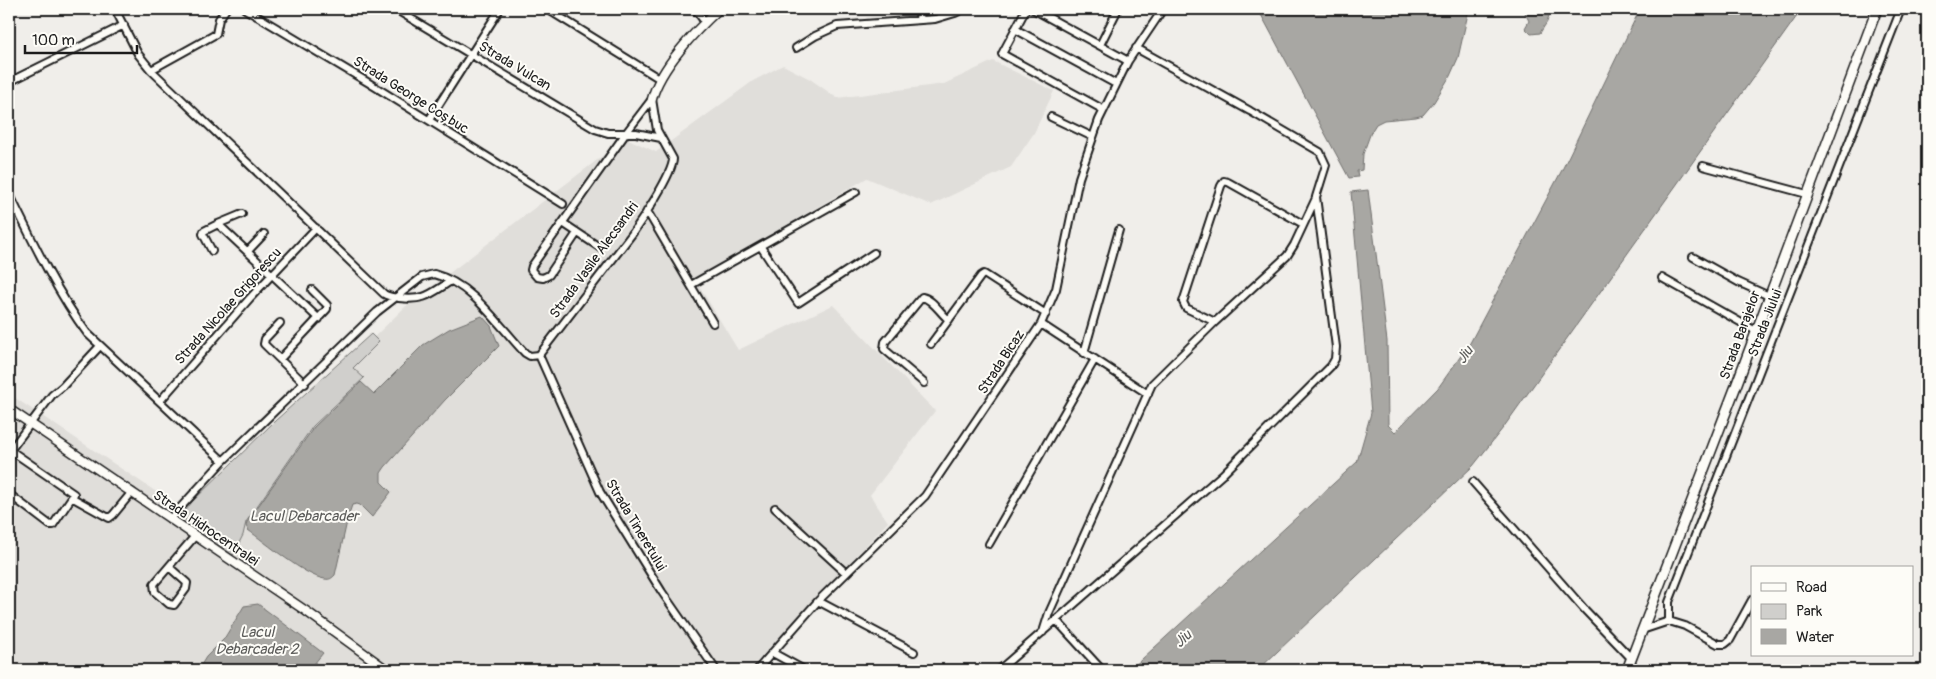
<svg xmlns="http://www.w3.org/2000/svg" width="1936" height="679" font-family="Pangolin,sans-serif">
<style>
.built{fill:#e0deda}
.green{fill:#d0cfcc;stroke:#767674}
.water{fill:#a8a7a3;stroke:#706f6d}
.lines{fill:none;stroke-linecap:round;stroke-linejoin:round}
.minor-casing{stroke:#1c1c1c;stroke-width:10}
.tertiary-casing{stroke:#1c1c1c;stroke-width:11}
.secondary-casing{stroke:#1c1c1c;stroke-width:12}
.minor{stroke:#fdfcf7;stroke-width:6}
.tertiary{stroke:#fdfcf7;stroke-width:8}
.secondary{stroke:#fdfcf7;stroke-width:9}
.labels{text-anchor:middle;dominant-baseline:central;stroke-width:4;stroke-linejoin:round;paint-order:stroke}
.street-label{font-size:14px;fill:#1c1c1c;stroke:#fdfcf7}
.water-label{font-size:15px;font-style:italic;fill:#5b5b59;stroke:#fdfcf7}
</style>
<rect width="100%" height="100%" fill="#f0eeea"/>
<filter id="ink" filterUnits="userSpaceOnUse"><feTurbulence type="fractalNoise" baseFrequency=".02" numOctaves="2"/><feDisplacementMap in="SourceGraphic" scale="10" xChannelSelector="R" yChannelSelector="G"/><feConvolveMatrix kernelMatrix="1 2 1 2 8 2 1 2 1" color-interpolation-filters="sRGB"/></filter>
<g filter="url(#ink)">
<path class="built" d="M993,61L1054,91L1034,133L1011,167L931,205L867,178L695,279L738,350L833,305L935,411L870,495L888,522L749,670H9V394L191,515L405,307L626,138L656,152L753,81L783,65L810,79L837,98L944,84Z"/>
<path class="green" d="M371,334L379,342L353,368L364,378L313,426L246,522L243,535L233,555L190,527C181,517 185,510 192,502L275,421Z"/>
<path class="water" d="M1258,9H1469L1458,58L1450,76L1434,102L1423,115L1416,117L1384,120L1376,124L1371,132L1363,154L1362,170L1357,171L1358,177L1349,178Z
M1529,9H1551L1547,22L1540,33L1531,34L1525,28L1529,21L1525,13Z
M1640,9H1802L1503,428L1473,466L1258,670H1130L1357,462L1371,413L1351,192L1368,190L1387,341L1388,425L1395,432L1438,388L1470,343L1562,170Z
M482,316L491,326L499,346L445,400L385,467L381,473V482L391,492L372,517L360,505L357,504L352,505L348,517L335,575C332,578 330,580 325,579C306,577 265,542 248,530L246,526L247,522L314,427L361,382L374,394L423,345L449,329Z
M258,604L323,653L309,670H198L206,657L224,639L244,606Z"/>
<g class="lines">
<defs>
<path id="minor" d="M115,9L138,54L151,70L384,294C389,297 394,297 399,298C425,301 430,294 451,281
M245,9L369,83L563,204
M395,9L595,129L608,133H636L661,138
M547,9L660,79
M695,9L705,22
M1026,9L1002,54L1104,110
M1033,9L1128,61
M919,20L920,9
M1015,29L1116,84
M1100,45L1118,9
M796,48L815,36L837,26L935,19L955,13L963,9
M151,70L216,34L219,19L226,9
M9,82L124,25
M1051,117L1093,137
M429,120L500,9
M1703,166L1807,194
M9,193C31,238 57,293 87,333L223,461
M647,211L713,323
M563,223L599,247
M218,224L242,214
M761,247L798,303L874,253
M212,251L203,234L204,231L218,224L319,319
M248,251L264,234
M1693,257L1738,282L1769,296
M1662,278L1756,331
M691,285L856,192
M1215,322L1186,308L1183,302L1221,186L1224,181L1228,182L1303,224
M280,323L265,339L264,344L305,384
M1041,324L1148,394
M931,344L981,276L984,274L1046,314
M1084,353L1119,230
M539,355L600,492L662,592L716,670
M280,359L327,309V305L312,290
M924,383L884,349L885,342L922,297C933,299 940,313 949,320
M160,401L250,298L316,228
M9,452L52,395L63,386L100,346
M1473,482L1585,610L1631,658
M9,494L50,525H53L74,494L10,450
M73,498L109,518L113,515L132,492
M775,508L846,573
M170,519L223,461L377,312L422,277L434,274C473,284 499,326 525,353L530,356L539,355L632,234C642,220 673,173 673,159L657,130L652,99L626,133L532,266L531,270L537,277L543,278L549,275L577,233
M989,544L1095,359
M169,567L187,583L186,589L174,605L169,604L155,592L154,584L195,536
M818,601L914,652
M1057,621L1102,670
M1669,621L1685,626L1718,644H1725L1730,640L1752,600
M1642,630L1669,621V602L1901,9
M1043,632L1049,613L1152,384L1215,322L1287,256L1294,245L1316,198
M773,653L804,670
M757,670L818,601L925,496L1041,324L1056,289L1079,178L1099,120L1128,61L1163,9
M999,670L1223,474L1331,366L1335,359L1336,347L1316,197L1326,165L1320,152L1250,111L1136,48"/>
<path id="tertiary" d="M652,99C660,68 696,30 719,9
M9,409L306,611L387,670"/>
<path id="secondary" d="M1627,670L1736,386L1877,9"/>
</defs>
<use href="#minor" class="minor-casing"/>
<use href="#tertiary" class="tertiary-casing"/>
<use href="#secondary" class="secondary-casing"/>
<use href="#minor" class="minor"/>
<use href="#tertiary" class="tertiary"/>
<use href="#secondary" class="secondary"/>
</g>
</g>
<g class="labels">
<g class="street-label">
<text transform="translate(515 66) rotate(31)">Strada Vulcan</text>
<text transform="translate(411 95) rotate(32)">Strada George Coșbuc</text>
<text transform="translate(594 260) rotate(-54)">Strada Vasile Alecsandri</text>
<text transform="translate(228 306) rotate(-48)">Strada Nicolae Grigorescu</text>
<text transform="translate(1765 323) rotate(-69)">Strada Jiului</text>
<text transform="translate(1740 335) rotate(-70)">Strada Barajelor</text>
<text transform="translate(1001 362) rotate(-57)">Strada Bicaz</text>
<text transform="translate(636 525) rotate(59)">Strada Tineretului</text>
<text transform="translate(206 528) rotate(34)">Strada Hidrocentralei</text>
</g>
<g class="water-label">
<text transform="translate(1465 355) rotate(-55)">Jiu</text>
<text x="304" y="516">Lacul Debarcader</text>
<text x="257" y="632">Lacul<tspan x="257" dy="17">Debarcader 2</tspan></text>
<text transform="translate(1183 639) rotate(-43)">Jiu</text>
</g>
</g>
<rect width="1936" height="679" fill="none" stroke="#fdfcf7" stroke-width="30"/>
<rect x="15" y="15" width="1906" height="649" fill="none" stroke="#1c1c1c" stroke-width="2" filter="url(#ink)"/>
<rect x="1751" y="566" width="162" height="90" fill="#fdfcf7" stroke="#a3a29f"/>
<rect x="1761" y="583" width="25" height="8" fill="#fdfcf7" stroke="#a3a29f"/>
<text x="1796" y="592" font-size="15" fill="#1c1c1c">Road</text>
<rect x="1761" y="604" width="25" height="15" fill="#d0cfcc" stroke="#a3a29f"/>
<text x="1796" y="616" font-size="15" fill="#1c1c1c">Park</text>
<rect x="1761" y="629" width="25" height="15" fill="#a8a7a3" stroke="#a3a29f"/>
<text x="1796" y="642" font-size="15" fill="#1c1c1c">Water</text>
<path d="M25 45v8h112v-8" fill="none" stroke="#1c1c1c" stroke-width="2.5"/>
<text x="32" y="45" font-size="15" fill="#1c1c1c" stroke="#fdfcf7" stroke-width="4" paint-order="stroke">100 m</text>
</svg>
